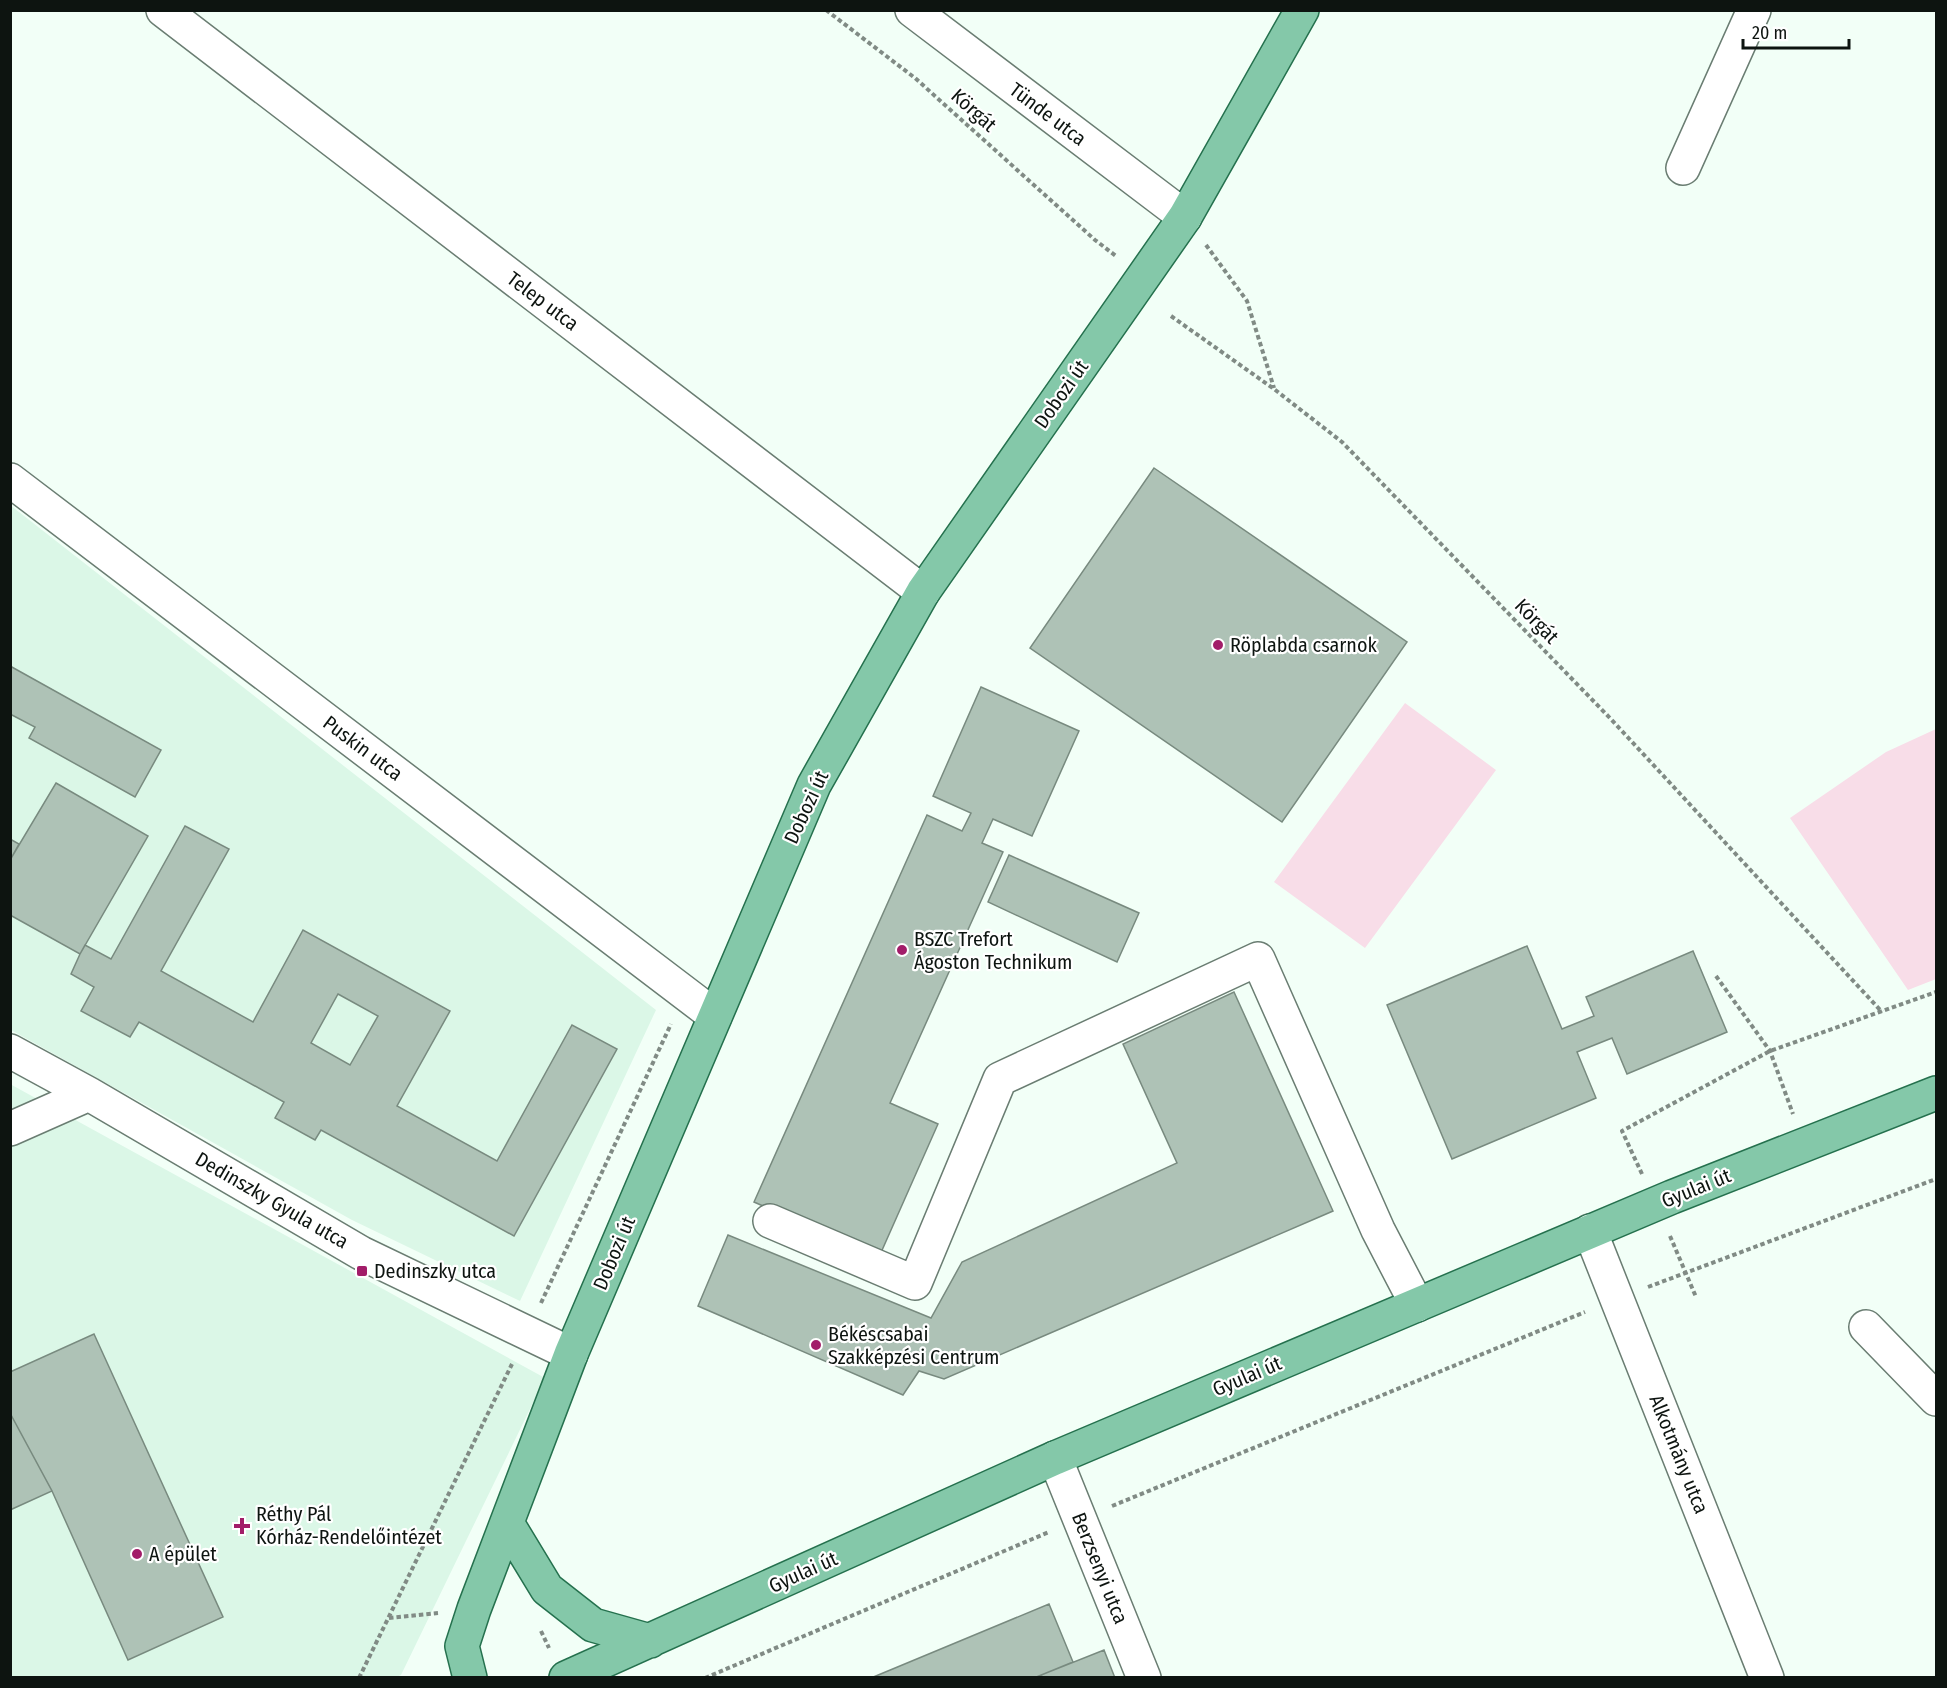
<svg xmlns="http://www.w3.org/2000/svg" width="1947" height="1688" font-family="'Fira Sans Condensed',sans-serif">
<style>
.built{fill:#dbf7e7}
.green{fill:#f8dde8}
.building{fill:#aec2b6;stroke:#788a7f;stroke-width:1.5;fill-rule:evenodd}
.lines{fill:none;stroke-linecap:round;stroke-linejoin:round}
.minor-casing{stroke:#6a7d72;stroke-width:36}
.major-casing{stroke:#25714e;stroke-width:36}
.path{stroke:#818b85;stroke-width:4;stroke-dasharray:4.5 3;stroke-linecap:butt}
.minor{stroke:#fff;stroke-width:33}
.major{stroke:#84c8a9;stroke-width:33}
.poi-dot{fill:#a21d69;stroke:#fff;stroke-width:2}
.labels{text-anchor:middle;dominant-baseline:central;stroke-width:4.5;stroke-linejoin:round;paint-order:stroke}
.street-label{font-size:20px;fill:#0d1410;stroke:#fff}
.poi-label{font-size:20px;fill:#0d1410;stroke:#fff;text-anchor:start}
</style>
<rect width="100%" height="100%" fill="#f2fff7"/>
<path class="built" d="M10,505L656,1010L520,1301L352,1220L11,1030Z
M10,1084L545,1378L401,1675L394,1678L11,1677Z"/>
<path class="green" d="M1405,703L1496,770L1365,948L1274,882Z
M1936,729V979L1908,990L1790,818L1886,752Z"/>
<path class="building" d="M1154,468L1407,642L1282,822L1030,648Z
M10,666L161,750L135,797L29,738L35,727L10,714Z
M981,687L1079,731L1032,836L993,819L982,843L1003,852L890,1103L938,1124L879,1257L754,1202L927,815L962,831L971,813L933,796Z
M56,783L148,836L80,954L10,915V860Z
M185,826L229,849L161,971L253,1022L303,930L450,1011L397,1106L497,1161L572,1025L617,1049L514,1236L321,1130L315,1140L275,1118L284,1102L139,1022L130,1037L81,1011L94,987L71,974L80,954L85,945L111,959ZM338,994L378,1016L350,1065L311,1043Z
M10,839L19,844L10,860Z
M1009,855L1139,913L1117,962L988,902Z
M1527,946L1562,1029L1594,1016L1586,997L1693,951L1727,1032L1627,1074L1612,1038L1577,1052L1596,1098L1452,1159L1387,1005Z
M1234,992L1333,1211L944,1379L919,1371L903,1395L698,1306L728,1235L931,1318L962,1262L1177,1163L1123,1044Z
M94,1334L223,1617L128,1660L52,1491L10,1413V1372Z
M10,1413L52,1491L10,1510Z
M1049,1604L1073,1662L1034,1678H871Z
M1104,1650L1115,1678H1043L1041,1675Z"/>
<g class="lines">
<defs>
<path id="minor" d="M163,10L923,592
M912,10L1185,217
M1683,168L1754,10
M10,480L715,1016
M10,1051L89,1094L361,1253L571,1354
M10,1129L89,1094
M770,1221L915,1283L1000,1079L1258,959L1378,1230L1417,1305
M1590,1231L1767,1678
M1866,1327L1936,1399
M1055,1458L1144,1678"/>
<path id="major" d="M507,1523L547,1589L593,1625L650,1641
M470,1678L462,1646L474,1609L571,1354L814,785L923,592L1185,217L1302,10
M566,1678L1055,1458L1672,1197L1936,1093"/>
</defs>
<use href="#minor" class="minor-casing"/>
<use href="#major" class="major-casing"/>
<path class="path" d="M826,10L915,78L1095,240L1116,256
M1206,245L1247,301L1274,388
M1171,316L1274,389L1342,442L1608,716L1882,1012
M1716,976L1770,1051L1793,1114
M1642,1174L1622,1131L1770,1051L1936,992
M1670,1236L1696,1297
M1648,1287L1936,1179
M541,1303L671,1024
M1112,1506L1585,1312
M389,1618L438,1613
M541,1631L549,1648
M359,1678L512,1364
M705,1678L1049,1532"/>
<use href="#minor" class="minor"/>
<use href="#major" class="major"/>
</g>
<g class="poi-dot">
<circle cx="1218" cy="645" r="6"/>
<circle cx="902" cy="950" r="6"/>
<rect x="356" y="1265" width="12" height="12" rx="3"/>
<circle cx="816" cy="1345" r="6"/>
<path d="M239 1517h6v6h6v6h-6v6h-6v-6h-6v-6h6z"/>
<circle cx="137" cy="1554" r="6"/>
</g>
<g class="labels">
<g class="street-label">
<text transform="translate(974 110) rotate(42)">Körgát</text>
<text transform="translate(1048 114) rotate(37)">Tünde utca</text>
<text transform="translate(543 301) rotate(37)">Telep utca</text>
<text transform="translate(1061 394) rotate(-55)">Dobozi út</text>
<text transform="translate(1537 621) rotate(46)">Körgát</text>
<text transform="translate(363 748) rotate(37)">Puskin utca</text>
<text transform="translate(806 807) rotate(-65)">Dobozi út</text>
<text transform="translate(1696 1188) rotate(-22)">Gyulai út</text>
<text transform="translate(272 1200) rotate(30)">Dedinszky Gyula utca</text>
<text transform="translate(614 1253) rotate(-67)">Dobozi út</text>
<text transform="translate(1247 1376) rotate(-23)">Gyulai út</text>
<text transform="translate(1679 1454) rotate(68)">Alkotmány utca</text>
<text transform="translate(1100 1568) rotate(68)">Berzsenyi utca</text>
<text transform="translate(803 1572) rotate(-24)">Gyulai út</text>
</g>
<g class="poi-label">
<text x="1230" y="645">Röplabda csarnok</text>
<text x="914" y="939">BSZC Trefort<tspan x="914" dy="23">Ágoston Technikum</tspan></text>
<text x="374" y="1271">Dedinszky utca</text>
<text x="828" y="1334">Békéscsabai<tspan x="828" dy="23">Szakképzési Centrum</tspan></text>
<text x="256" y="1514">Réthy Pál<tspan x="256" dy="23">Kórház-Rendelőintézet</tspan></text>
<text x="149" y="1554">A épület</text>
</g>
</g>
<rect width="1947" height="1688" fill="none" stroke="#0d1410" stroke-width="24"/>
<path d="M1743 39v9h106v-9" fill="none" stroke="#0d1410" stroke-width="3"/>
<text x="1752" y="39" font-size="18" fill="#0d1410" stroke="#ffffff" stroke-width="4.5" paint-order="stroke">20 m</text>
</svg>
